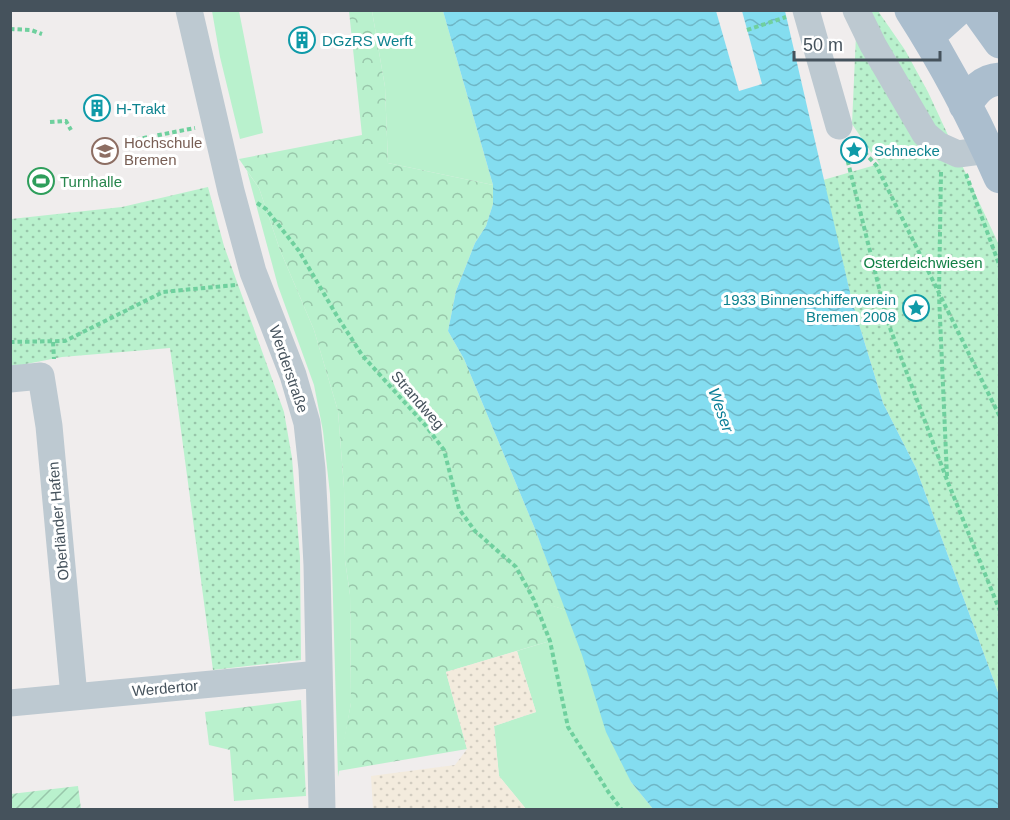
<svg xmlns="http://www.w3.org/2000/svg" width="1010" height="820" font-family="Helvetica,sans-serif">
<style>
.grass{fill:#b9f1cd}
.forest{fill:url(#forest-crowns)}
.sand{fill:url(#sand-dots)}
.park{fill:url(#park-dots)}
.garden{fill:url(#garden-furrows)}
.water{fill:url(#water-waves)}
.pier{fill:#f0eded}
.lines{fill:none;stroke-linecap:round;stroke-linejoin:round}
.path{stroke:#6fd09e;stroke-width:4;stroke-dasharray:4.5 3;stroke-linecap:butt}
.minor{stroke:#bdc9d1;stroke-width:27}
.major{stroke:#abbece;stroke-width:33}
.labels{text-anchor:middle;dominant-baseline:central;stroke-width:6;stroke-linejoin:round;paint-order:stroke}
.culture-label{font-size:15px;fill:#0d838f;stroke:#fff;text-anchor:start}
.education-label{font-size:15px;fill:#785e54;stroke:#fff;text-anchor:start}
.leisure-label{font-size:15px;fill:#27864d;stroke:#fff;text-anchor:start}
.park-label{font-size:15px;fill:#128146;stroke:#fff}
.street-label{font-size:15px;fill:#45525c;stroke:#fff}
.water-label{font-size:16px;font-style:italic;fill:#077d97;stroke:#fff}
</style>
<defs>
<pattern id="forest-crowns" width="20" height="18" patternUnits="userSpaceOnUse" patternTransform="scale(1.5)"><rect width="20" height="18" fill="#b9f1cd"/><path d="M2 6a3 3 0 1 1 6 0M12 15a3 3 0 1 1 6 0" fill="none" stroke="#98c6aa"/></pattern>
<pattern id="sand-dots" width="8" height="8" patternUnits="userSpaceOnUse" patternTransform="scale(1.5)"><rect width="8" height="8" fill="#f3ebdd"/><path d="M2 2h.1M6 6h.1" fill="none" stroke="#d2ccc0" stroke-width="1.8" stroke-linecap="round"/></pattern>
<pattern id="park-dots" width="8" height="8" patternUnits="userSpaceOnUse" patternTransform="scale(1.5)"><rect width="8" height="8" fill="#b9f1cd"/><path d="M2 2h.1M6 6h.1" fill="none" stroke="#98c6aa" stroke-width="1.8" stroke-linecap="round"/></pattern>
<pattern id="garden-furrows" width="10" height="10" patternUnits="userSpaceOnUse" patternTransform="scale(1.5)"><rect width="10" height="10" fill="#b9f1cd"/><path d="M-1 1l2-2M0 10L10 0M9 11l2-2" fill="none" stroke="#98c6aa"/></pattern>
<pattern id="water-waves" width="16" height="10" patternUnits="userSpaceOnUse" patternTransform="scale(1.5)"><rect width="16" height="10" fill="#84ddf0"/><path d="M0 5q4-4 8 0t8 0" fill="none" stroke="#6eb6c6"/></pattern>
</defs>
<rect width="100%" height="100%" fill="#f0eded"/>
<path class="grass" d="M212,11H239L263,133L240,139L220,57Z
M372,11H443L493,185L388,163L385,87Z
M247,171L259,188L280,250L314,330L338,411L344,488L345,560L350,595L351,703L338,777L330,494L323,431L314,385L278,286Z
M534,600L566,610L631,782L653,809H526L499,776L494,726L536,712L517,651L550,641Z"/>
<path class="forest" d="M349,11H372L385,87L388,163L493,185V204L486,226L475,243L456,291L448,331L464,359L535,529L566,610L535,601L550,641L446,672L467,749L338,771L351,703L350,595L345,560L344,488L338,411L314,330L280,250L259,188L239,159L362,135Z
M301,700L306,796L234,801L230,750L209,745L205,712Z"/>
<path class="sand" d="M517,651L536,712L494,726L499,776L526,809H373L371,776L455,765L467,749L446,672Z"/>
<path class="park" d="M861,11H878L905,50L928,92L999,245V695L916,468L883,403L852,301L823,180L879,164L852,124L856,35Z
M208,187L224,246L284,412L292,458L300,557L301,660L213,670L170,348L62,357L11,367V219L122,207Z"/>
<path class="garden" d="M78,786L81,809H11V794Z"/>
<path class="water" d="M443,11H785L852,301L883,403L916,468L999,695V809H653L631,782L606,732L582,655L535,529L464,359L448,331L456,291L475,243L486,226L493,204V185Z"/>
<path class="pier" d="M716,11H742L762,84L739,91Z"/>
<g class="lines">
<path class="path" d="M10,29L31,30L42,34
M747,30L786,17
M50,122L66,121L71,130
M128,141L195,128
M854,141L876,165L1000,417
M844,146L887,320L947,480L1000,611
M941,172L939,295L947,476
M966,174L1000,267
M257,203L266,209L299,251L337,316L362,355L426,426L444,450L459,509L475,531L516,567L534,600L550,641L568,727L609,793L622,810
M10,342L65,341L163,292L235,285
M53,342L54,359"/>
<path class="minor" d="M189,10L231,191L253,272L293,375L307,423L312,469L317,565L322,810
M806,10L839,126
M856,10L873,45L925,134L938,145L958,154L988,150
M10,379L41,376L49,426L74,696
M10,703L319,674"/>
<path class="major" d="M911,10C945,63 975,120 1000,177
M977,10L1000,42
M928,36L957,10
M965,105C974,92 982,80 1000,79"/>
</g>
<defs>
<symbol id="building-ring" viewBox="-11 -11 22 22"><circle r="9.5" fill="#fff" stroke="#0f9aa8" stroke-width="1.5"/><path d="M-4-6H4V6H1V3H-1V6H-4ZM-2.5-4.3h1.7v1.8h-1.7ZM.8-4.3h1.7v1.8H.8ZM-2.5-1h1.7V.8h-1.7ZM.8-1h1.7V.8H.8Z" fill="#0f9aa8"/></symbol>
<symbol id="sight-ring" viewBox="-11 -11 22 22"><circle r="9.5" fill="#fff" stroke="#0f9aa8" stroke-width="1.5"/><path d="M0-6L1.8-2.2L6-1.7L2.9 1.2L3.7 5.4L0 3.3L-3.7 5.4L-2.9 1.2L-6-1.7L-1.8-2.2Z" fill="#0f9aa8"/></symbol>
<symbol id="university-ring" viewBox="-11 -11 22 22"><circle r="9.5" fill="#fff" stroke="#8d6e63" stroke-width="1.5"/><path d="M0-5L7-2L0 1L-7-2ZM-4 1L0 2.5L4 1V4Q0 6-4 4Z" fill="#8d6e63"/></symbol>
<symbol id="stadium-ring" viewBox="-11 -11 22 22"><circle r="9.5" fill="#fff" stroke="#2e9e5b" stroke-width="1.5"/><path d="M0-5a6.5 5 0 1 0 0 10a6.5 5 0 1 0 0-10ZM-3.5-1.8h7v3.6h-7Z" fill="#2e9e5b"/></symbol>
</defs>
<g fill-rule="evenodd">
<use href="#building-ring" x="287" y="25" width="30" height="30"/>
<use href="#building-ring" x="82" y="93" width="30" height="30"/>
<use href="#sight-ring" x="839" y="135" width="30" height="30"/>
<use href="#university-ring" x="90" y="136" width="30" height="30"/>
<use href="#stadium-ring" x="26" y="166" width="30" height="30"/>
<use href="#sight-ring" x="901" y="293" width="30" height="30"/>
</g>
<g class="labels">
<g class="culture-label">
<text x="322" y="40">DGzRS Werft</text>
<text x="116" y="108">H-Trakt</text>
<text x="874" y="150">Schnecke</text>
<text x="896" y="299" text-anchor="end">1933 Binnenschifferverein<tspan x="896" dy="17">Bremen 2008</tspan></text>
</g>
<g class="education-label">
<text x="124" y="142">Hochschule<tspan x="124" dy="17">Bremen</tspan></text>
</g>
<g class="leisure-label">
<text x="60" y="181">Turnhalle</text>
</g>
<g class="park-label">
<text x="923" y="262">Osterdeichwiesen</text>
</g>
<g class="street-label">
<text transform="translate(289 369) rotate(71)">Werderstraße</text>
<text transform="translate(418 400) rotate(49)">Strandweg</text>
<text transform="translate(58 521) rotate(-95)">Oberländer Hafen</text>
<text transform="translate(165 688) rotate(-5)">Werdertor</text>
</g>
<g class="water-label">
<text transform="translate(721 410) rotate(70)">Weser</text>
</g>
</g>
<rect width="1010" height="820" fill="none" stroke="#45525c" stroke-width="24"/>
<path d="M794 51v9h146v-9" fill="none" stroke="#45525c" stroke-width="3"/>
<text x="803" y="51" font-size="18" fill="#45525c" stroke="#ffffff" stroke-width="4.5" paint-order="stroke">50 m</text>
</svg>
